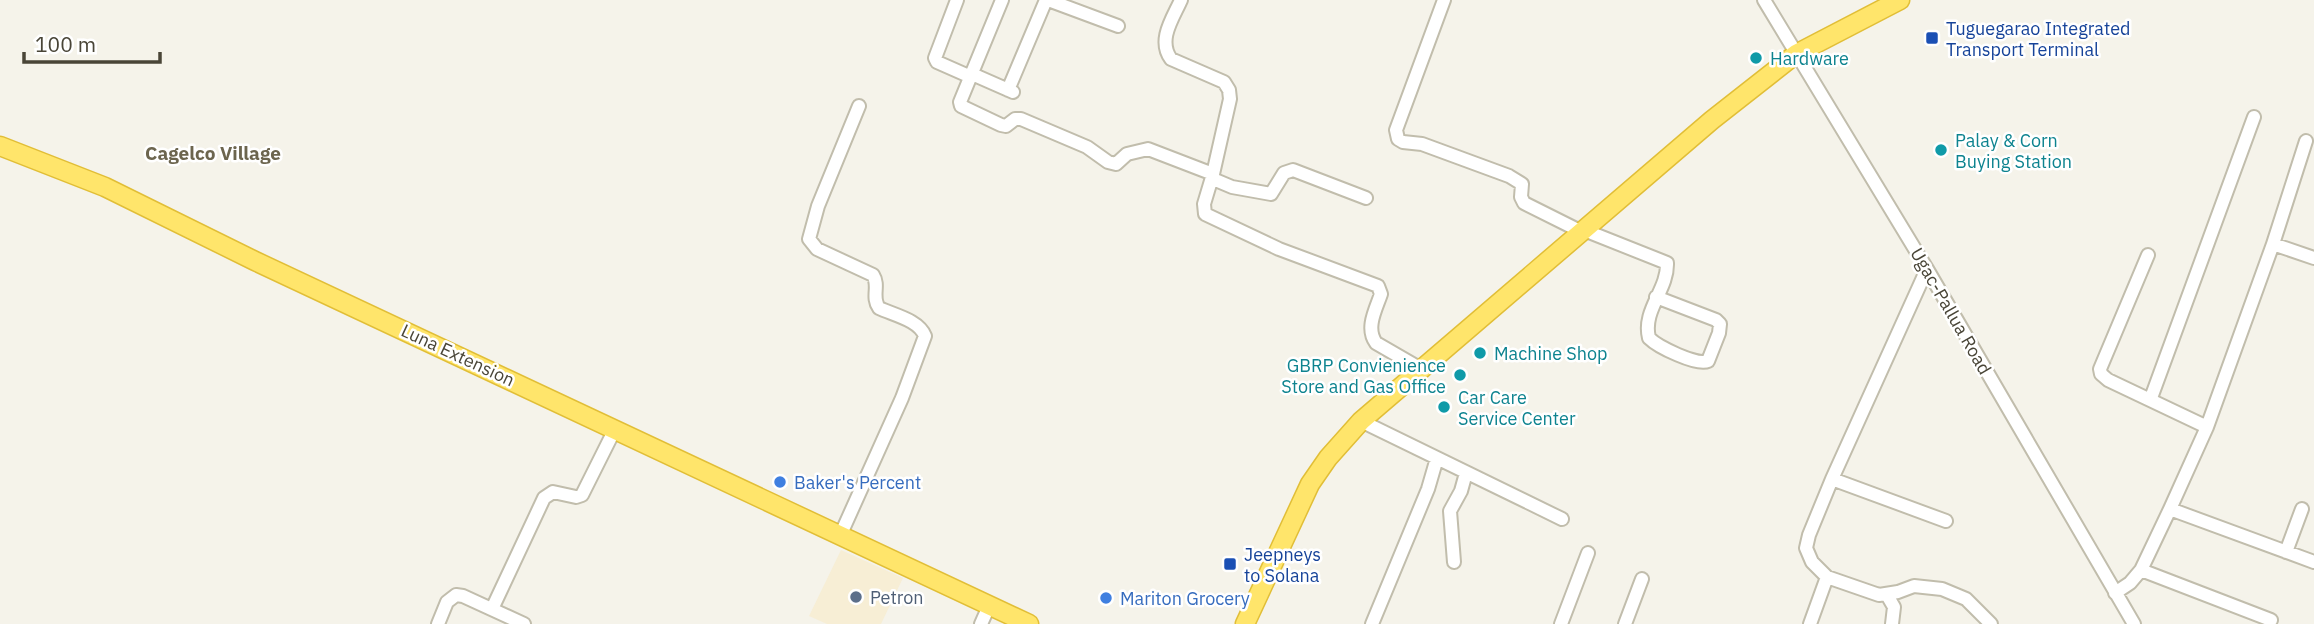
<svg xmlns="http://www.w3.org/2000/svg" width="2314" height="624" font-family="'IBM Plex Sans',sans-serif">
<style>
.commercial{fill:#f7eed5}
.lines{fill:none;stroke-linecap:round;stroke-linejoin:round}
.minor-casing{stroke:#c1bdac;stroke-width:16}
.highway-casing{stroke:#e1be37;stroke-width:21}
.minor{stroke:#fff;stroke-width:12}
.highway{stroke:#ffe56b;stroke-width:18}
.transit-dot{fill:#1a4fb4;stroke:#fff;stroke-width:2.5}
.culture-dot{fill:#0f9aa8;stroke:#fff;stroke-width:2.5}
.shop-dot{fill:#3f7fe0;stroke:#fff;stroke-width:2.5}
.service-dot{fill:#5c6f8a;stroke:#fff;stroke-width:2.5}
.labels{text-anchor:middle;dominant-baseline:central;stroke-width:5;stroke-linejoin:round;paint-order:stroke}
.transit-label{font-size:18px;fill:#164399;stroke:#fff;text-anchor:start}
.culture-label{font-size:18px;fill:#0d838f;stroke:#fff;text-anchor:start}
.street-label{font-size:18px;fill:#494537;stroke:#fff}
.shop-label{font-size:18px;fill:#366cbe;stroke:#fff;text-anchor:start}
.service-label{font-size:18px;fill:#4e5e75;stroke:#fff;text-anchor:start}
.neighbourhood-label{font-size:19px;font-weight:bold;fill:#6c654e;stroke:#fff}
</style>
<rect width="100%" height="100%" fill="#f5f3ea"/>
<path class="commercial" d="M841,550L903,578L881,624H827L809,616Z"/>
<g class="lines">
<defs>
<path id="minor" d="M957,0L935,58L937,62L971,77
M1002,0L960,102L961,106L1001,125L1006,126L1015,119H1021L1087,147L1108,162L1116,164L1127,154L1148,149L1213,174L1204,204L1205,214L1279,249L1378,286L1381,294C1376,309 1365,328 1376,343L1421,369
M1048,0L1118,26
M1181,0C1173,18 1157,40 1171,59L1224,82L1229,90L1230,99L1213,174
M1444,0L1396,130L1398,139L1403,142L1422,144L1509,176L1522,184L1521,197L1524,203L1582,232
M1764,0L1927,269L2134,624
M972,74L1013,92
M1008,90L1046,0
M1213,179L1232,187L1271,194L1284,173L1293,170L1366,198
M1584,230L1667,263C1668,290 1642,310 1649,338C1658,347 1697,366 1708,361L1719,333L1720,324L1716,320L1656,297
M2273,244L2306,141
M2148,255L2100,369L2101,374L2108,380L2207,427
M1927,269L1832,479L1809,535L1806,548L1812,562L1827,577L1879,595L1898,592L1914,586L1942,589L1966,599L1991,624
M2151,398L2254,117
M1361,421L1562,519
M1832,479L1946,521
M2170,509L2314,562
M840,536L902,398L925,336C919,320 894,315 879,308C871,297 880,286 873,275L817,249L809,239L818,206L859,106
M2286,552L2302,509
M1454,562L1450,511L1461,491L1466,473
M2141,570L2271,620
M2115,593L2130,583L2141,570L2170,509L2207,427L2273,244L2314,258
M1887,595L1894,607L1892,624
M492,609L544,498L553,492L576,497L582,495L615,429
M438,624L447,602L456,595L463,596L524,624
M981,624L989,606
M1372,624L1428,489L1437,458
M1561,624L1588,553
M1625,624L1642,579
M1810,624L1827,577"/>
<path id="highway" d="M0,146L105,187L255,261L1029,624
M1245,624L1310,484L1328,458L1361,421L1712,120L1796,54L1900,0"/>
</defs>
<use href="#minor" class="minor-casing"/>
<use href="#highway" class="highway-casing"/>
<use href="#minor" class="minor"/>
<use href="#highway" class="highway"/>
</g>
<g class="transit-dot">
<rect x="1925" y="31" width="14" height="14" rx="3.5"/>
<rect x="1223" y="557" width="14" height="14" rx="3.5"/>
</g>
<g class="culture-dot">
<circle cx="1756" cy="58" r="7"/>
<circle cx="1941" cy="150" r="7"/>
<circle cx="1480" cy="353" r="7"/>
<circle cx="1460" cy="375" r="7"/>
<circle cx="1444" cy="407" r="7"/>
</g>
<g class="shop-dot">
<circle cx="780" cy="482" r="7"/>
<circle cx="1106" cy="598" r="7"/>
</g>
<circle class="service-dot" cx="856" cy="597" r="7"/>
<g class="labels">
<g class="transit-label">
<text x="1946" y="28">Tuguegarao Integrated<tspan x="1946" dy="21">Transport Terminal</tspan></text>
<text x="1244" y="554">Jeepneys<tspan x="1244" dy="21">to Solana</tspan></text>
</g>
<g class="culture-label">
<text x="1770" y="58">Hardware</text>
<text x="1955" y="140">Palay &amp; Corn<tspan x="1955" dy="21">Buying Station</tspan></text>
<text x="1494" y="353">Machine Shop</text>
<text x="1446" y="365" text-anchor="end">GBRP Convienience<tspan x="1446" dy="21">Store and Gas Office</tspan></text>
<text x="1458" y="397">Car Care<tspan x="1458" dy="21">Service Center</tspan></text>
</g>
<g class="street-label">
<text transform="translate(1951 311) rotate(60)">Ugac-Pallua Road</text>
<text transform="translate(458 355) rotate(25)">Luna Extension</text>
</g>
<g class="shop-label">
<text x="794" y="482">Baker's Percent</text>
<text x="1120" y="598">Mariton Grocery</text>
</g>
<g class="service-label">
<text x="870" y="597">Petron</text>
</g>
<g class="neighbourhood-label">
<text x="213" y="153">Cagelco Village</text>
</g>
</g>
<path d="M24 52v10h136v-10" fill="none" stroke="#494537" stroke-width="3.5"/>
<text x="35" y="52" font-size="21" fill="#494537" stroke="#ffffff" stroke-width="5" paint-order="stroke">100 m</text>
</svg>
